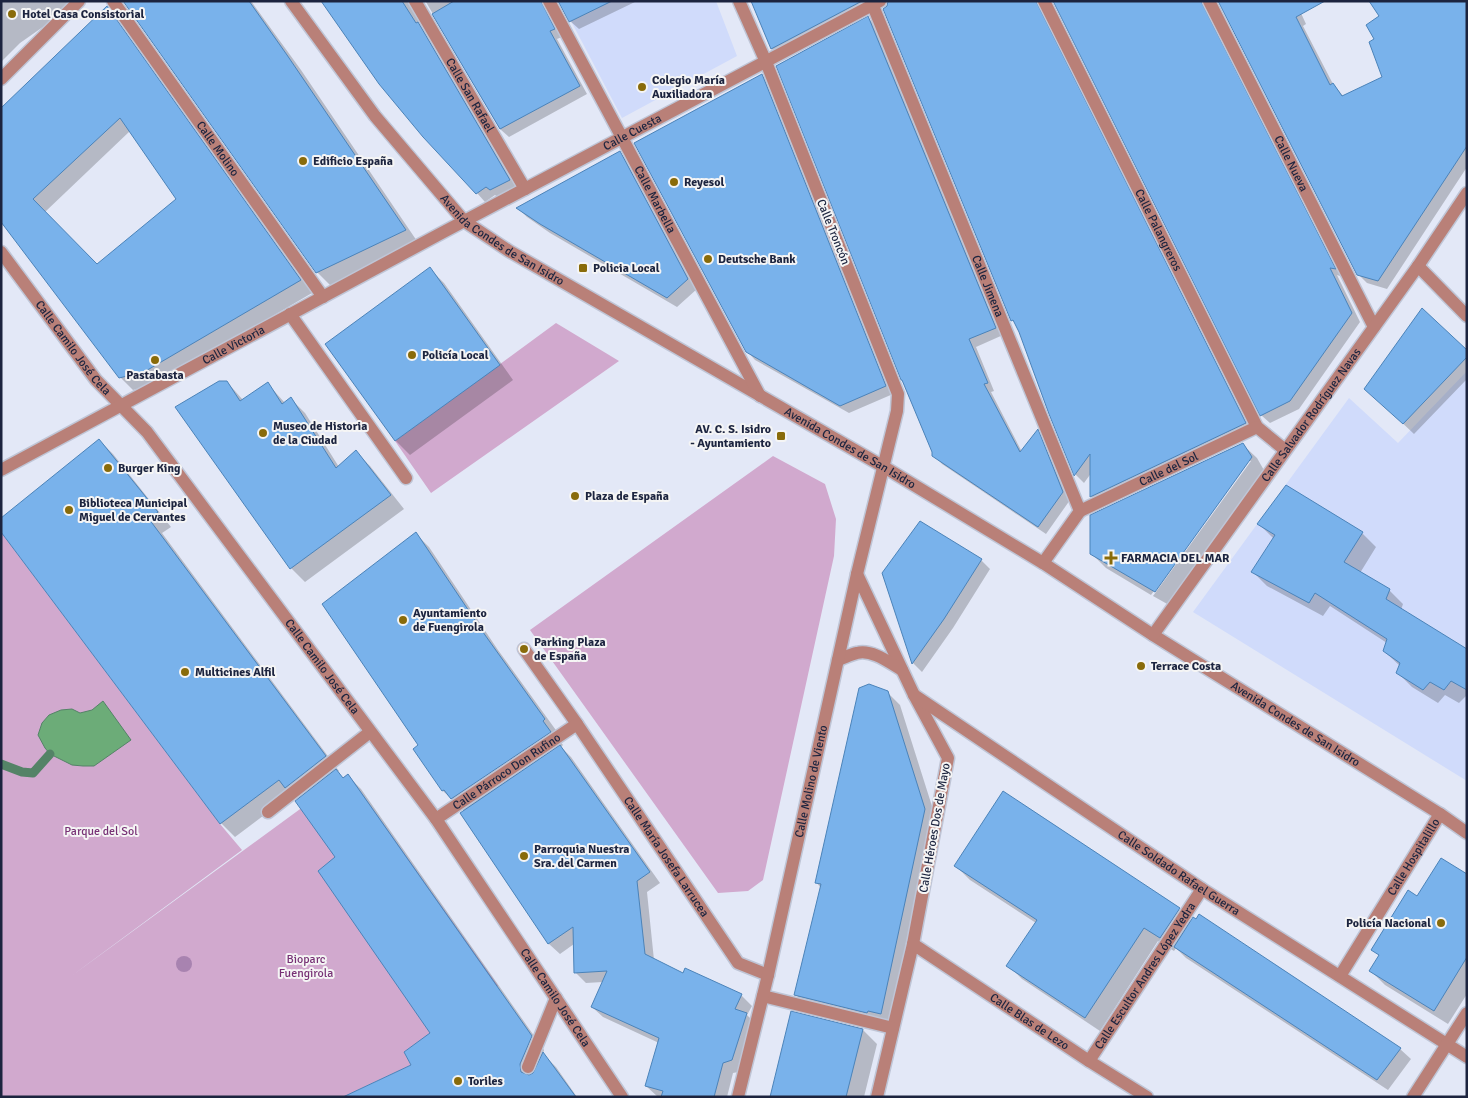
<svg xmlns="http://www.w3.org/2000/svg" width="1468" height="1098" font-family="Signika,sans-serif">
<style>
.built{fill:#d0dbfb}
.green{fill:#d1a9ce}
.water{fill:#6cac78;stroke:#548367}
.shadow{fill:#0003;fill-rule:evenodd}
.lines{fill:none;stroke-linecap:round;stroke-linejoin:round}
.stream{stroke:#548367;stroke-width:9}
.building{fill:#79b2eb;stroke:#4b83b9;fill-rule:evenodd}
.lane-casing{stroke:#bfc5d6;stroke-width:15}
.street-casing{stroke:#bfc5d6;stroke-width:15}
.lane{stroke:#b98078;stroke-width:12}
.street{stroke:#b98078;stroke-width:12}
.tree{fill:#a883b0}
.poi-dot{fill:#896b0a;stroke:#f5f5f5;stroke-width:2}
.labels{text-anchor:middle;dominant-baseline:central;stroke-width:4;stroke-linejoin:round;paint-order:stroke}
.poi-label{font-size:12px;font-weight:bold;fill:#1c243f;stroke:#f5f5f5;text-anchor:start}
.street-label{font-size:12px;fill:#1c243f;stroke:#f5f5f5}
.park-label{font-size:12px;fill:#773175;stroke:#f5f5f5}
</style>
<rect width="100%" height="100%" fill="#e3e8f7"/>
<path class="built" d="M612,1H716L737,56L622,118L571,21Z
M1467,371V781L1193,612L1349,398L1398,443Z"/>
<path class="green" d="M556,323L619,361L431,493L395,441Z
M773,456L825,484L836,519L834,556L763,880L748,891L718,893L530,630Z
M1,532L220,824L242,850L70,977L348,774L498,986L404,1052L411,1065L358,1090L351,1097H1Z"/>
<path class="water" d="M103,701L131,740L94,766H83L72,765L50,754L45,748L38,735L42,723L49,715L61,710L72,709L80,713L92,710Z"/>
<path class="shadow" d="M1,1H80L20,43L1,62Z
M125,1H251L301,70L419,244L331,286L317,272Z
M324,1H637L579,29L570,21L560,2H554L562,37L557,39L587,94L509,137L500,129L426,2H420L416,15L517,189L499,198L495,195L485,202L477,193Z
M753,1H1053L1046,4L1253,431L1100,505L1092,497V472L1084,483L1076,475L1050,414L1018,326L1012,320L884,9L890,2H876L780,57L772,49Z
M1055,1H1217L1210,5L1343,277L1337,275L1360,322L1299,409L1270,423L1261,415Z
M1219,1L1300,11L1306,24L1303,26L1333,84L1344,97L1384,78L1467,1V167L1387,289L1367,283L1358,274Z
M107,9L120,21L312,293L157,384L133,390L120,377L1,221ZM130,131L178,199L97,266L45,212Z
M868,18L876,26L1003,335L976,347L994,391L991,392L1022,452L1038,431L1045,438L1070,500L1046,534L942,464L934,455Z
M762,75L770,83L893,394L849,413L755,360L747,351Z
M620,153L629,162L697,289L677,307L550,233L527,217L518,208Z
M430,269L444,283L513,380L410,455L396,441L327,344Z
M1467,352V379L1414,434L1377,399Z
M227,382L243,400L267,383L285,403L291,399L305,413L339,467L356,452L370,466L404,509L305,582L291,568Z
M99,440L113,454L171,527L162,533L339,771L337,772L344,779L348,776L361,789L544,1050L543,1054L556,1067L577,1097H353L413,1065L432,1034L337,857L298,800L292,794L235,837L221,823Z
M1242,444L1257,458L1265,472L1169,605L1153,596L1251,461H1248L1151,595L1106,568L1092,554Z
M1259,524L1362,533L1376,547L1360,573L1389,590L1403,604L1401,610L1467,651V695L1459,703L1445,695L1438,703L1412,687L1398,673L1400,666L1384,651L1387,643L1330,606L1323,616L1267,586L1253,572L1274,539Z
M416,534L429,547L498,650L558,733L555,735L563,745L561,747L571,757L660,883L647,892L654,960L684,974L741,995L752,1006L747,1015L757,1025L743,1071L733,1073L727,1097H658L646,1086L659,1043L603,1017L592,1007L603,982L586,983L575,972L574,944L560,954L549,944L461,813L464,811L443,791L415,749L420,746Z
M981,560L990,569L953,628L922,672L913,663L884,574Z
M887,692L900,705L937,822L893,1025L808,1007L796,995L821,888L816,882Z
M956,866L1179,909L1192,922L1400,1049L1411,1059L1388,1090L1186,958L1176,948L1174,951L1158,941L1100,1031L1022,979L1008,965L1036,923L970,880Z
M1467,875V994L1448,1024L1385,985L1371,971L1380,956L1373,949L1418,897Z
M863,1030L877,1044L864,1097H771Z"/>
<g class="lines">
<path class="stream" d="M1,764L22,772L33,773L50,754"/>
</g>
<path class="building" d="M123,1H249L287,55L406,230L316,273Z
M321,1H402L416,23L418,22L510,180L490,190L486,187L476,194L423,137L379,84Z
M454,1H541L555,29L550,31L580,86L500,129L432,14Z
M558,1H612L569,22Z
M751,1H862L771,49Z
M888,1H1036L1246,423L1090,497V454L1074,476L1049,414L1019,332L1013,320L1011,321L883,9L887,6Z
M1053,1H1201L1336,269L1330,268L1352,313L1290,401L1260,416Z
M1218,1H1325L1296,17L1330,85L1333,83L1342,96L1382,77L1369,42L1374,39L1366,25L1379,16L1369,1H1467V146L1378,281L1357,275Z
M107,6L301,280L144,372L119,378L1,222V108ZM120,118L176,199L97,264L33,199Z
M868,16L996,328L969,339L988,383L984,384L1020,452L1038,429L1063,492L1038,527L932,456V452L902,380H901L776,66Z
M762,74L886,386L840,406L746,352L634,143Z
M620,151L688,279L667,298L540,224L516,208Z
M430,267L500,365L395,441L325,344Z
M1422,308L1467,350V357L1403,424L1364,389Z
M219,381H227L240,401L268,382L282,404L291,397L336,468L356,450L391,495L290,569L175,407Z
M99,439L158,512L149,519L326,756L285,788L279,780L220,824L1,532V518Z
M1243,443L1252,457L1155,592L1090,554V515Z
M1286,485L1363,532L1344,562L1390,589L1386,599L1467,649V690L1451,681L1444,690L1430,682L1423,690L1396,673L1400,663L1383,651L1387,639L1315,593L1309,603L1251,572L1275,535L1257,524Z
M920,521L982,559L944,619L912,664L882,573Z
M416,532L485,635L545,719L543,721L551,732L451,799L444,790L442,791L413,749L418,745L322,604Z
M869,684L888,691L925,809L881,1014L868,1011L867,1013L794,995L821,884L815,883L859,688Z
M560,745L650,872L637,881L645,954L683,973L685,968L742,994L735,1009L747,1013L732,1060L723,1063L714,1097H661L663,1091L645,1086L659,1038L591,1007L607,971L574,973L573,927L548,944L460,813Z
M336,769L343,778L348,774L532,1036L520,1064L521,1072L529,1075L533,1073L543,1052L576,1097H343L411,1065L404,1052L430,1033L318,871L335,857L295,801Z
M1003,791L1180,908L1160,938L1144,928L1085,1018L1006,966L1037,920L954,866Z
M1441,858L1467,874V957L1434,1011L1369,971L1379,955L1371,950L1408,890L1417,896Z
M1199,914L1401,1048L1377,1080L1174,947L1193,917L1196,919Z
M791,1011L863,1029L846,1097H770Z"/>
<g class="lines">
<defs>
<path id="lane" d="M290,314L406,478
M524,649L577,724
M268,812L370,732
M528,1067L556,998"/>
<g id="street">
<path id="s1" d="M113,1L323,297"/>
<path id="s2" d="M291,1L375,116L464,221L509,251L884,467L1043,563L1153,635L1440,814L1467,833"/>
<path id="s3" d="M415,1L525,189"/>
<path id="s4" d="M549,1L760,396"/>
<path id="s5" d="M871,1L1080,511L1043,563"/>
<path id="s6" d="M1044,1L1257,427L1285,450"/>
<path id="s7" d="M1209,1L1374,327"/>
<path d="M1,79L79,1"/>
<path id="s8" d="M1,252L96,380L147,432L436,819L622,1097"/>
<path d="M1418,266L1467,316"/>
<path id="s9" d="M1,470L436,236L880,1"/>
<path id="s10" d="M1080,511L1257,427"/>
<path d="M857,574L914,695L948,758L913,944L877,1097"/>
<path id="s11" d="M1153,635L1418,266L1467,193"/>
<path d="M838,660C844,658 851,654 857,653C872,649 890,663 902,670"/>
<path id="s12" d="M914,695L1202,889L1467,1057"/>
<path id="s13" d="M436,819L577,724L738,963L768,975"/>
<path id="s14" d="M913,944L1089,1061L1147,1097"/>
<path id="s15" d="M1340,976L1440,814"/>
<path d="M763,996L893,1028"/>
<path id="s16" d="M1089,1061L1202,889"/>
<path id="s17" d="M738,1097L768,975L857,574L897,411L898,394L766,62L739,1"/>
<path d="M1413,1097L1467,1013"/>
</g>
</defs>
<use href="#lane" class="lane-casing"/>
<use href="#street" class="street-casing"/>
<use href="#lane" class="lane"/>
<use href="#street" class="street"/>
</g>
<circle class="tree" cx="184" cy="964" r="8"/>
<g class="poi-dot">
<circle cx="12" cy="14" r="5"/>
<circle cx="642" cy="87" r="5"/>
<circle cx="303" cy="161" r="5"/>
<circle cx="674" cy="182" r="5"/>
<circle cx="708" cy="259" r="5"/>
<rect x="578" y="263" width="10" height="10" rx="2.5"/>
<circle cx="412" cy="355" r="5"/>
<circle cx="155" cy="360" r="5"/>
<circle cx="263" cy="433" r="5"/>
<rect x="776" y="431" width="10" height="10" rx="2.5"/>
<circle cx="108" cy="468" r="5"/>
<circle cx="575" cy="496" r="5"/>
<circle cx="69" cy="510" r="5"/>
<path d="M1108.5 550.5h5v5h5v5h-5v5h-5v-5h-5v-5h5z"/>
<circle cx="403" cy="620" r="5"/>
<circle cx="524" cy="649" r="5"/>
<circle cx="1141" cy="666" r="5"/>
<circle cx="185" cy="672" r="5"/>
<circle cx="524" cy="856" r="5"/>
<circle cx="1441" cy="923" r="5"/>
<circle cx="458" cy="1081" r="5"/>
</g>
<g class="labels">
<g class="poi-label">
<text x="22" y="14">Hotel Casa Consistorial</text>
<text x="652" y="80">Colegio María<tspan x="652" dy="14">Auxiliadora</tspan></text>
<text x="313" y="161">Edificio España</text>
<text x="684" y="182">Reyesol</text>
<text x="718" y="259">Deutsche Bank</text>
<text x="593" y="268">Policia Local</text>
<text x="422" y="355">Policía Local</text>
<text x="155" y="375" text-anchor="middle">Pastabasta</text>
<text x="273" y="426">Museo de Historia<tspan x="273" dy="14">de la Ciudad</tspan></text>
<text x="771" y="429" text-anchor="end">AV. C. S. Isidro<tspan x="771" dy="14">- Ayuntamiento</tspan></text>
<text x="118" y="468">Burger King</text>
<text x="585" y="496">Plaza de España</text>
<text x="79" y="503">Biblioteca Municipal<tspan x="79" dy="14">Miguel de Cervantes</tspan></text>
<text x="1121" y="558">FARMACIA DEL MAR</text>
<text x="413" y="613">Ayuntamiento<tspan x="413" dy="14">de Fuengirola</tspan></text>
<text x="534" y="642">Parking Plaza<tspan x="534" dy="14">de España</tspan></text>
<text x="1151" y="666">Terrace Costa</text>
<text x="195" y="672">Multicines Alfil</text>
<text x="534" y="849">Parroquia Nuestra<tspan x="534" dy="14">Sra. del Carmen</tspan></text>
<text x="1431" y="923" text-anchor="end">Policía Nacional</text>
<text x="468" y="1081">Toriles</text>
</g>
<g class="street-label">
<text stroke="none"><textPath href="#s3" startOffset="109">Calle San Rafael</textPath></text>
<text stroke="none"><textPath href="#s9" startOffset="716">Calle Cuesta</textPath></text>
<text stroke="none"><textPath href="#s1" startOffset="181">Calle Molino</textPath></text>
<text stroke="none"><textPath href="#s7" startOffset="182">Calle Nueva</textPath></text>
<text stroke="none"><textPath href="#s4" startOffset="225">Calle Marbella</textPath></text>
<text stroke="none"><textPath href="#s6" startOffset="256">Calle Palangreros</textPath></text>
<text transform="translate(833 232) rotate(68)">Calle Troncón</text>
<text stroke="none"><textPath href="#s2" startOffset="322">Avenida Condes de San Isidro</textPath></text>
<text stroke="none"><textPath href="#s5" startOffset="308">Calle Jimena</textPath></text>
<text stroke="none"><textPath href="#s9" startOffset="264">Calle Victoria</textPath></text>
<text stroke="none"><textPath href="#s8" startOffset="120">Calle Camilo José Cela</textPath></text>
<text stroke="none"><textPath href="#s11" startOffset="271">Calle Salvador Rodríguez Navas</textPath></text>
<text stroke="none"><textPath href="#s2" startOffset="728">Avenida Condes de San Isidro</textPath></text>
<text stroke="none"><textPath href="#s10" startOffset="98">Calle del Sol</textPath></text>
<text stroke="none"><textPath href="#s8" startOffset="525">Calle Camilo José Cela</textPath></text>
<text stroke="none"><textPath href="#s2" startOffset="1252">Avenida Condes de San Isidro</textPath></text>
<text stroke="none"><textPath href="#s13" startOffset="85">Calle Párroco Don Rufino</textPath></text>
<text stroke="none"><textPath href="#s17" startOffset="324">Calle Molino de Viento</textPath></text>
<text transform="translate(935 828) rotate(-80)">Calle Héroes Dos de Mayo</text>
<text stroke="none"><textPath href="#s13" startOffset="330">Calle María Josefa Larrucea</textPath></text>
<text stroke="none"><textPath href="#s15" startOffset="140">Calle Hospitalillo</textPath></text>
<text stroke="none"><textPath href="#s12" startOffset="319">Calle Soldado Rafael Guerra</textPath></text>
<text stroke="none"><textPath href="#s16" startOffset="102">Calle Escultor Andres López Yedra</textPath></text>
<text stroke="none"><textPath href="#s8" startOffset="930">Calle Camilo José Cela</textPath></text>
<text stroke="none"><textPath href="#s14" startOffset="140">Calle Blas de Lezo</textPath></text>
</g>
<g class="park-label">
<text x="101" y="831">Parque del Sol</text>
<text x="306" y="959">Bioparc<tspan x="306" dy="14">Fuengirola</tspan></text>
</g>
</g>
<rect width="1468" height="1098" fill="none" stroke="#1c243f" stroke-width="5"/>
</svg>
